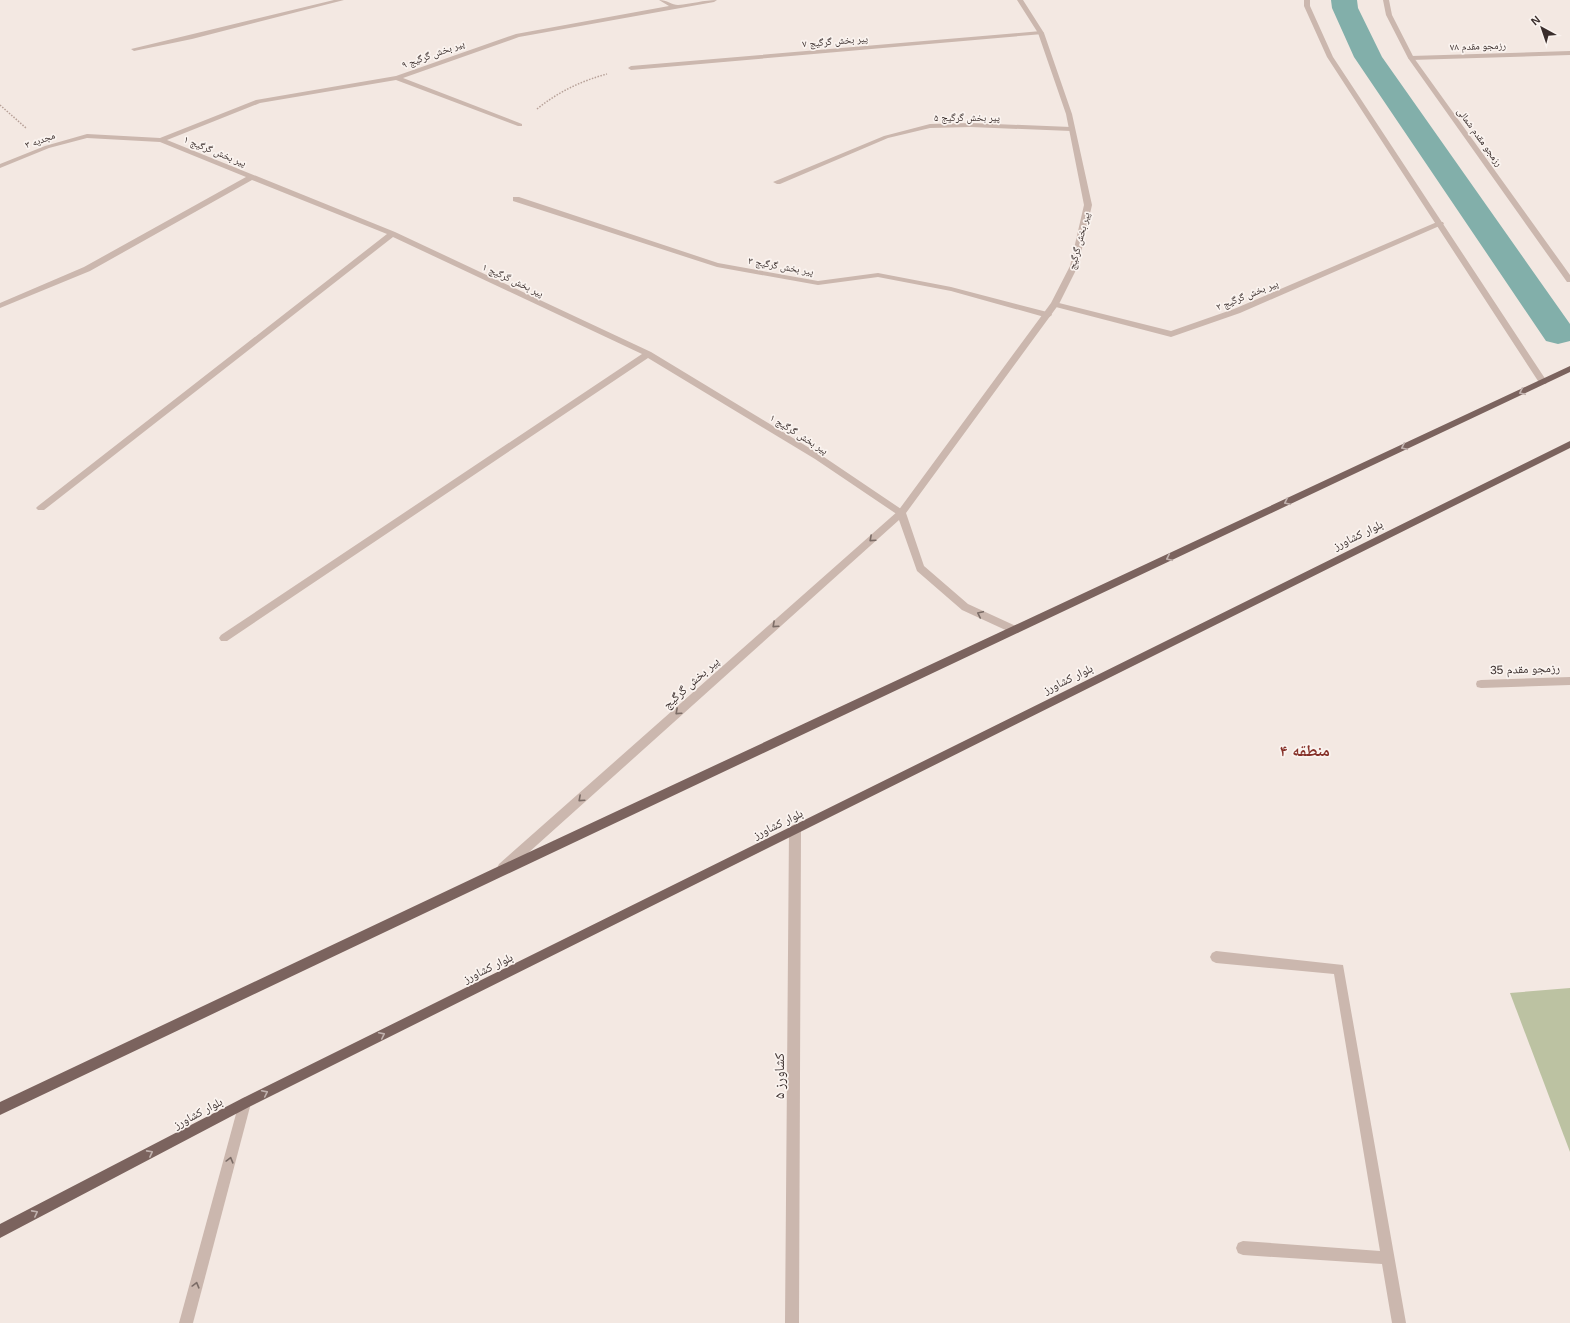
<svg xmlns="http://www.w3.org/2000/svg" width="1570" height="1323" font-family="Helvetica,'Noto Naskh Arabic',sans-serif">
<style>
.green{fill:#bcc2a2}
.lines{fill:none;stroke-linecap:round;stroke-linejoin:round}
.canal{fill:#82afaa;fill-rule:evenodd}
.path{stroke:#b7a198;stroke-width:1.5;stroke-dasharray:1.5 1.5;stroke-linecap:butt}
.service{fill:#cbb7ae;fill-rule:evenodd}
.minor{fill:#cbb7ae;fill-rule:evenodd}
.tertiary{fill:#cbb7ae;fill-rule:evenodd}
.primary{fill:#7b635e;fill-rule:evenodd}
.oneway{stroke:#c1b2ae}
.oneway2{stroke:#7b6c66}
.labels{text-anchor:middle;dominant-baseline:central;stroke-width:3.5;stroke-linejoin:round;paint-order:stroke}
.far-street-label{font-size:10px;fill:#3a2e2c;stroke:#faf3ef}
.street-label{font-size:12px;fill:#3a2e2c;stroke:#faf3ef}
.near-street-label{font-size:14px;fill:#3a2e2c;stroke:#faf3ef}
.district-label{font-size:16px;font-weight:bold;fill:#853028;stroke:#faf3ef}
</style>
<rect width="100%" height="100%" fill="#f3e8e2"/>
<path class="green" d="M1570,988V1152L1510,993Z"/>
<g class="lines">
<path class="canal" d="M1331,0H1357L1358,8L1382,57L1570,324V341L1558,344L1546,341L1354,57L1332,8Z"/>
<path class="path" d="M0,105L26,128
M537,109C558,92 581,81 607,74"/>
<path class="service" d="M245,1097L249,1099L251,1103L193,1323H179L239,1103L241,1099Z"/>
<path class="minor" d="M334,0H344L192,39L134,51L131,49Z
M659,0C667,0 672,5 678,5C691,4 704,0 717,0L714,2L519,37L403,78L522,124V126H518L396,80L260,103L167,140L395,232L651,352L821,455L904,511L906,513L904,515H898L815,459L648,358L227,641H221L219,638L221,635L642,354L393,237L44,510H38L36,508L38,506L387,234L252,180L90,271L0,308V303L84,267L246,177L160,142L87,138L49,148L0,168V164L45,146L87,134L160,138L256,100L396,76L516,34L669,6Z
M1041,31L1044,33L1043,34L631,70L628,68L631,66Z
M1570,51V55L1411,60L1408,58L1411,56Z
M971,123L1071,127L1074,129L1071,131L971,127L930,128L888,138L780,184H777L773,182L884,136L930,124Z
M513,197H519L718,263L818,281L878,273L951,287L1051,313L1052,315L1048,318L951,291L878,277L818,285L717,267L513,201Z
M1437,222H1443L1444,224L1240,313L1171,337L1052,306L1051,304L1055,302L1171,331L1234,309Z
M1570,677V685L1481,688L1477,687L1476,684L1477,681L1481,680Z
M795,824L799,826L801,829L799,1323H785L789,829L791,826Z
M1216,951L1343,965L1406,1323H1392L1382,1264L1243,1255L1238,1253L1236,1248L1238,1243L1243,1241L1380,1251L1334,974L1216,963L1212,961L1210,957L1212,953Z"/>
<path class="tertiary" d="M1017,0H1023L1044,33L1072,114L1092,205L1078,266L1059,304L906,513L924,566L968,604L1018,627L1020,630L1018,633H1012L962,610L917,571L899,520L507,872L503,873L499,872L497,868L499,864L898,511L1051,303L1070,266L1084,205L1066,114L1038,33Z
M1304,0H1310V6L1333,57L1546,380L1547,382L1546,384H1540L1327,57L1304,6Z
M1383,0H1389L1392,15L1414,58L1570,275V282H1567L1408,58L1386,15Z"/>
<path class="primary" d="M1570,366V372L503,876L0,1115V1102L495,868Z
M1570,441V448L249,1107L0,1238V1224L241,1099Z"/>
</g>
<defs><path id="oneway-chevron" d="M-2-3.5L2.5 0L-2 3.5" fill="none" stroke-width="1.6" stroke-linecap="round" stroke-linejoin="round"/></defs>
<g class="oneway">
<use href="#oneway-chevron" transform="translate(1522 392) rotate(155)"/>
<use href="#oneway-chevron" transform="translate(1404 447) rotate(155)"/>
<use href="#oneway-chevron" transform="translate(1287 502) rotate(155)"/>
<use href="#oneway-chevron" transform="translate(1169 558) rotate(155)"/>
<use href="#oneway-chevron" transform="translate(382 1035) rotate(-26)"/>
<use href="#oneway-chevron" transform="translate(265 1093) rotate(-26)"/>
<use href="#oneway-chevron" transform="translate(150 1153) rotate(-28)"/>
<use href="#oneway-chevron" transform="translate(35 1213) rotate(-28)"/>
</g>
<g class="oneway2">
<use href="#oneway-chevron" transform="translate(872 539) rotate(138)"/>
<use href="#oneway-chevron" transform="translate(980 614) rotate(-155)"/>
<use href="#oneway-chevron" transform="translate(775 625) rotate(138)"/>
<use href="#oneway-chevron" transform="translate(678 712) rotate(138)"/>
<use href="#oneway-chevron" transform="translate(581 799) rotate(138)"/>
<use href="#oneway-chevron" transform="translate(230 1160) rotate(-75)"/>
<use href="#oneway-chevron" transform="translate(196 1285) rotate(-75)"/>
</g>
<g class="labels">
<g class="far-street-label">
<text transform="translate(835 41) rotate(-5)">پیر بخش گرگیج ۷</text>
<text transform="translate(1478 46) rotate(-2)">رزمجو مقدم ۷۸</text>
<text transform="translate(433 54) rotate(-20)">پیر بخش گرگیج ۹</text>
<text x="967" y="117">پیر بخش گرگیج ۵</text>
<text transform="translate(1480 137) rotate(54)">رزمجو مقدم شمالی</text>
<text transform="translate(40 140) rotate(-20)">مجدیه ۳</text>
<text transform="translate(215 151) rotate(22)">پیر بخش گرگیج ۱</text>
<text transform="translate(1079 241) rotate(-75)">پیر بخش گرگیج</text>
<text transform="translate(781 266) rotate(10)">پیر بخش گرگیج ۳</text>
<text transform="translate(513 280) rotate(25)">پیر بخش گرگیج ۱</text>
<text transform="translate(1247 295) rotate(-22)">پیر بخش گرگیج ۲</text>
<text transform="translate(799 434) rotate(32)">پیر بخش گرگیج ۱</text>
</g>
<g class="street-label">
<text transform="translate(1358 535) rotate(-26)">بلوار کشاورز</text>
<text transform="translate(1525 669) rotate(-2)">رزمجو مقدم 35</text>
<text transform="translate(1068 679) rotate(-26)">بلوار کشاورز</text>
<text transform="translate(691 683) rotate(-42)">پیر بخش گرگیج</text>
<text transform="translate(778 824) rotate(-26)">بلوار کشاورز</text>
<text transform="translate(488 968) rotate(-26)">بلوار کشاورز</text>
<text transform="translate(198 1113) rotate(-28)">بلوار کشاورز</text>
</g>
<g class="near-street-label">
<text transform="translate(779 1076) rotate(-90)">کشاورز ۵</text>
</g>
<g class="district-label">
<text x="1305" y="750">منطقه ۴</text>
</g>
</g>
<g transform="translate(1542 28) rotate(320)" stroke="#faf3ef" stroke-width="3" paint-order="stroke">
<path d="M0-3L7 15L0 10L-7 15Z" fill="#3a2e2c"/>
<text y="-6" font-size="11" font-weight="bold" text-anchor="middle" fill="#3a2e2c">N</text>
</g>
</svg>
